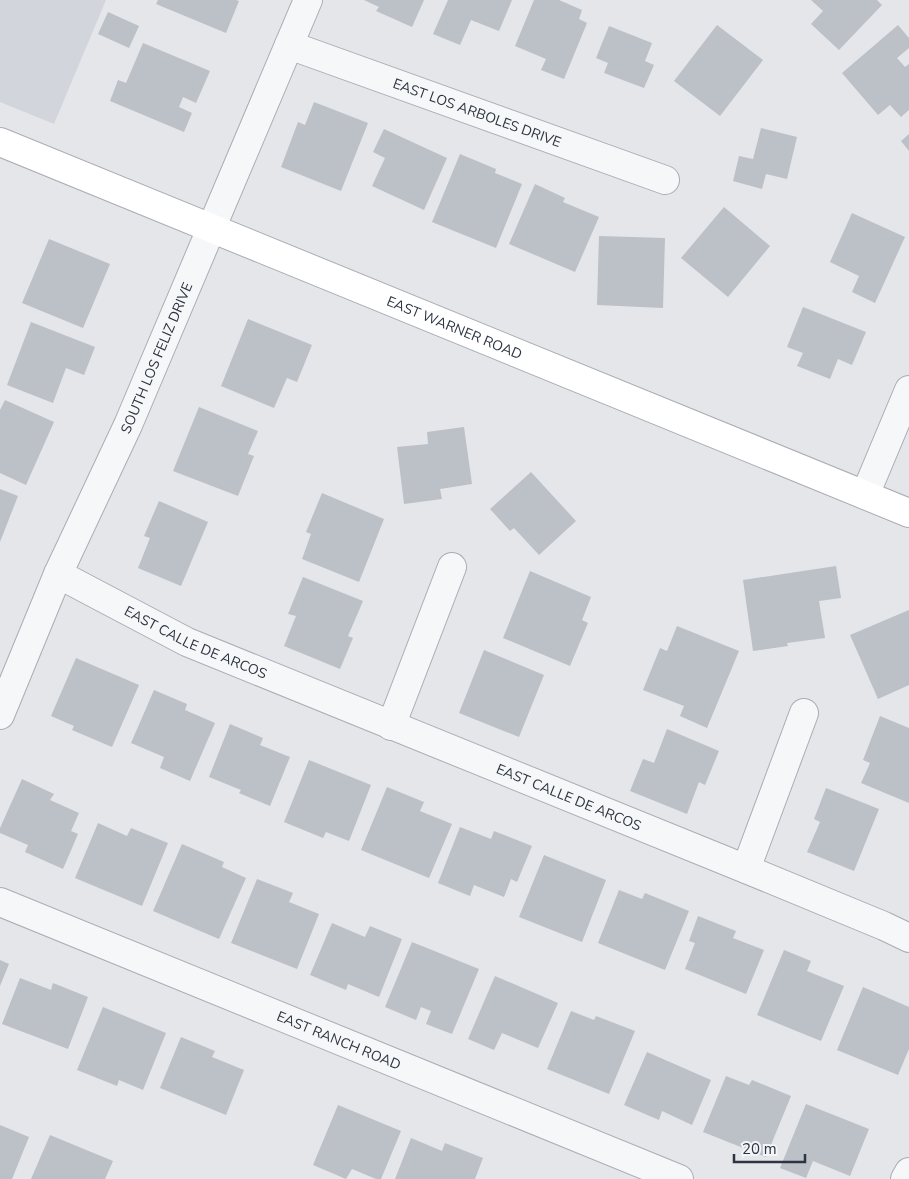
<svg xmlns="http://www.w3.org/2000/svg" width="909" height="1179" font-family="'Nunito Sans',sans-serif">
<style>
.built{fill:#d2d6dc}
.building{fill:#bcc0c7}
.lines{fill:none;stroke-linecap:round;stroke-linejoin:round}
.street-casing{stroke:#a9adb4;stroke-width:30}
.secondary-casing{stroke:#a9adb4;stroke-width:30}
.street{stroke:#f6f7f9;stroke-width:28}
.secondary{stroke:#fff;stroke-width:28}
.labels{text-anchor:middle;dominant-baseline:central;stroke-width:4;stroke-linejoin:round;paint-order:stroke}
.street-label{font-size:14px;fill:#2d3541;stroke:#f3f5f8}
</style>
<rect width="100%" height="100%" fill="#e4e6ea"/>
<path class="built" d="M0,0H106L54,124L0,102Z"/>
<path class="building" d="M158,0H236L239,1L226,33L156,4Z
M364,0H424L412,27L376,11L379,7Z
M448,0H512L499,31L471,20L460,45L433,34Z
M534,0H559L582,10L579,19L587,23L564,79L541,70L546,59L515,46Z
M811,0H877L882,5L839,50L811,24L823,11Z
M108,12L139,26L129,48L98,34Z
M717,25L763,60L720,116L674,81Z
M898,25L909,38V48L897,58L905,67L909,64V110L901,117L890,105L878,115L842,73Z
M609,26L652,43L645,61L654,65L644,88L604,73L608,63L596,58Z
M143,43L210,71L196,103L183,97L179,107L192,113L184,132L110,101L118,80L126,83Z
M314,102L368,123L341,191L281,167L298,122L305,125Z
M761,128L797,137L787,179L766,174L762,189L733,181L739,156L753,159Z
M384,129L447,158L424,210L372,186L385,158L373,152Z
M909,134V151L901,141Z
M460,154L496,169L495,173L522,184L496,248L432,222Z
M535,184L565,198L563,202L599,217L575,272L509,244Z
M724,207L770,246L728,297L681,258Z
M852,213L905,237L875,303L852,292L859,276L830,262Z
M599,236L665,238L663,308L597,305Z
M49,239L110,264L83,328L22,303Z
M803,307L866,332L852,365L838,359L830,379L797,366L803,353L787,347Z
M248,319L312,345L297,382L287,378L274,408L221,386Z
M31,322L95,347L84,375L66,368L53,403L7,385Z
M5,400L54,422L26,485L0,473V410Z
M199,407L258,431L248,454L254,456L238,496L173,471Z
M464,427L472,484L440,489L442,499L404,504L397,447L428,444L427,432Z
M531,472L576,521L539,555L514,528L510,531L490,509Z
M0,489L18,496L0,542Z
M322,493L384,519L359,582L302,559L311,534L306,532Z
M159,501L208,522L181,586L138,568L150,538L144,536Z
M836,566L841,598L819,601L825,638L787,643L788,646L753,651L743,580Z
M530,571L591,597L582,620L588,623L570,666L503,638Z
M303,577L363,601L348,636L353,638L340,669L284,646L296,616L288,614Z
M909,610V685L878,699L850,635Z
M677,626L739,651L707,728L680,716L684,706L643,690L660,648L667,651Z
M484,650L544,675L519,737L459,713Z
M76,658L139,685L112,747L72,730L74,726L51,716Z
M154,690L187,704L185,710L215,723L190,781L160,768L164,757L131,743Z
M880,716L909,728V803L861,783L870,763L863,760Z
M230,724L263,738L260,745L290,757L270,806L239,793L241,790L209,777Z
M667,729L719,751L705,785L699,782L687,814L630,791L643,759L654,763Z
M309,760L371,785L349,841L326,832L323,838L284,822Z
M22,779L54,794L50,800L79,813L71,831L78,834L63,869L25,852L28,845L0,833V828Z
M387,787L424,802L420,811L452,824L429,878L361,850Z
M826,788L879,809L854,871L807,852L820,822L814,819Z
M98,823L127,836L131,828L168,843L142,906L75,878Z
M460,827L491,839L494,831L532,846L517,882L511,879L504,897L474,885L470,896L438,883Z
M182,844L224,862L222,867L246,878L219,939L153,911Z
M544,855L606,880L582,942L519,917Z
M257,879L293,893L289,902L319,914L297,969L231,943Z
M619,890L642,899L645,893L689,911L665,970L598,943Z
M698,916L736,931L733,938L764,950L746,994L685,969L695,943L689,941Z
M332,923L365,937L370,926L402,939L379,997L348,984L346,990L310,975Z
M412,942L479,969L452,1034L426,1024L431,1011L421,1007L416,1020L385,1007Z
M784,950L811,961L807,971L844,986L821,1041L757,1015Z
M0,960L9,964L0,986Z
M495,976L558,1003L538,1048L502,1033L494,1050L468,1039Z
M20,978L51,990L53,983L88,997L68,1049L2,1024Z
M863,987L909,1007V1049L898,1075L837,1050Z
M103,1007L166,1033L143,1090L119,1080L117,1086L77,1070Z
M571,1011L594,1020L596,1016L635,1031L609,1094L547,1069Z
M181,1037L215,1051L212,1057L244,1070L226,1115L160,1088Z
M647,1052L711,1080L692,1125L662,1111L659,1120L624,1105Z
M726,1076L749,1085L752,1080L791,1096L766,1157L703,1132Z
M806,1104L869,1129L850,1176L813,1161L806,1178L780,1168Z
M338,1105L401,1131L381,1179H376L352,1169L346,1179L313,1165Z
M0,1125L29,1137L12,1179H0Z
M50,1135L113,1161L105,1179H31Z
M411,1138L442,1151L445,1143L483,1158L475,1179H395Z"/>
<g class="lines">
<defs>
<g id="street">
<path id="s1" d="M289,45L665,180"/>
<path d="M865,495L909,390"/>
<path id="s2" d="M58,574L187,642L746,869L884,926L909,938"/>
<path id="s3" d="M0,715L58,574L128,425L308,0"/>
<path d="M391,726L452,567"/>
<path d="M746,869L804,713"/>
<path id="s4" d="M0,902L679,1179"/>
<path d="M905,1179L909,1172"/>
</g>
<g id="secondary">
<path id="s5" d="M0,142L909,513"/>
</g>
</defs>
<use href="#street" class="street-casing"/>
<use href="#secondary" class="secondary-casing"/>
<use href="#street" class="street"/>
<use href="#secondary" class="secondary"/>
</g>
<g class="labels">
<g class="street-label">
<text stroke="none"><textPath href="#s1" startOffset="200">EAST LOS ARBOLES DRIVE</textPath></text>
<text stroke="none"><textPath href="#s5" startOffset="491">EAST WARNER ROAD</textPath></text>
<text stroke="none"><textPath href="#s3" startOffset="390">SOUTH LOS FELIZ DRIVE</textPath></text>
<text stroke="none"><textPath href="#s2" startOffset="154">EAST CALLE DE ARCOS</textPath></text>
<text stroke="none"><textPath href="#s2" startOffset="558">EAST CALLE DE ARCOS</textPath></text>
<text stroke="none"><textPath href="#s4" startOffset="366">EAST RANCH ROAD</textPath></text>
</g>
</g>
<path d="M734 1154v8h71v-8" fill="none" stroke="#2d3541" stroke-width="2.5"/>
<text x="742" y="1154" font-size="15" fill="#2d3541" stroke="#f3f5f8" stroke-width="4" paint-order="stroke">20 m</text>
</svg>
